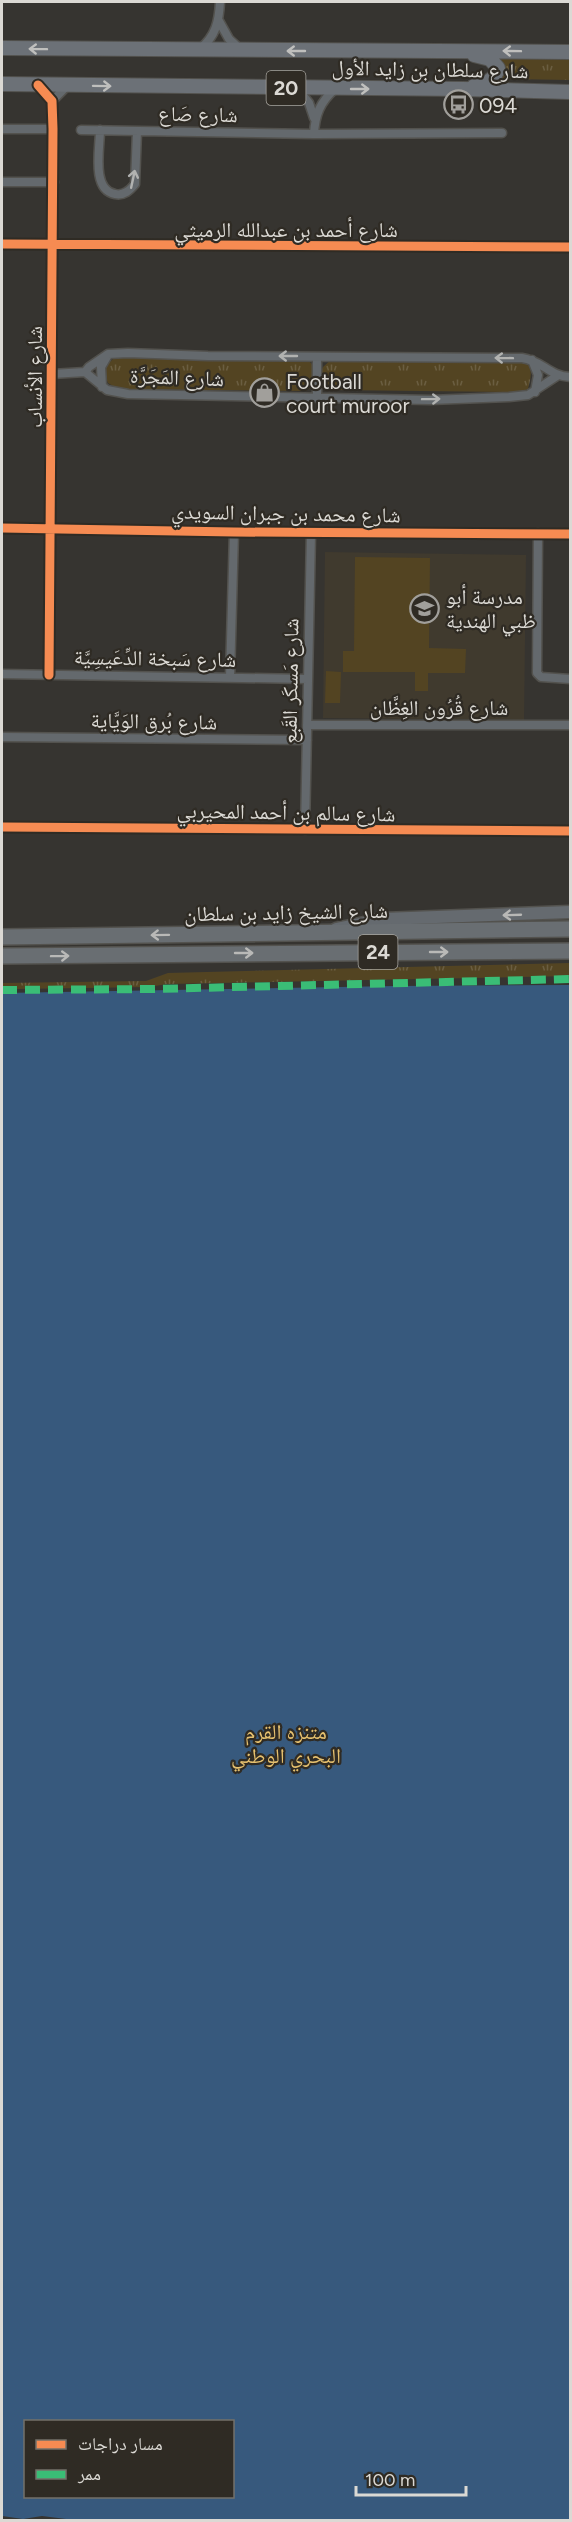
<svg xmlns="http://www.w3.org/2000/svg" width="572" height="2522" font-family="Figtree,'Noto Naskh Arabic',sans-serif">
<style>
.built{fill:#403a2e}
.grass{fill:url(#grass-tufts)}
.pitch{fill:#534422}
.water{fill:#37597d;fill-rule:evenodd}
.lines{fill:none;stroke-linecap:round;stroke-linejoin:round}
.street-casing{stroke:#53524e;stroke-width:11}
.secondary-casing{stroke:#53524e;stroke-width:15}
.primary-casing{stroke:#53524e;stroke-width:16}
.highway-casing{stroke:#53524e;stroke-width:18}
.street{stroke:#64696d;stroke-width:8}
.secondary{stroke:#656a6f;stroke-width:12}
.primary{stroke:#6c7177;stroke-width:14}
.highway{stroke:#696e72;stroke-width:15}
.quiet{stroke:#3abd76;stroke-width:8;stroke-dasharray:15 8;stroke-linecap:butt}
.cycleway-casing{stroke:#2f2b24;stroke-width:13}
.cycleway{stroke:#f68b52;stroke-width:9}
.oneway{stroke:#bfbfbd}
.oneway2{stroke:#b1b2b0}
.oneway3{stroke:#b8b8b6}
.oneway4{stroke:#b9b9b7}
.labels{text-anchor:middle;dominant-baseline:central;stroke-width:4.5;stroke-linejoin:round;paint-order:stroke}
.shield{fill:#2f2b24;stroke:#a7a59f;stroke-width:1.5}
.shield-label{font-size:20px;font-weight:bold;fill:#dbd9d4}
.street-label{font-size:21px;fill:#dbd9d4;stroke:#2f2b24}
.poi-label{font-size:21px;fill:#dbd9d4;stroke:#2f2b24;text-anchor:start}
.park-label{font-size:21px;fill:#e6c16f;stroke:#2f2b24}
</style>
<defs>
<pattern id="grass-tufts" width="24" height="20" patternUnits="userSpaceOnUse" patternTransform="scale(1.5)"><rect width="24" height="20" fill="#534422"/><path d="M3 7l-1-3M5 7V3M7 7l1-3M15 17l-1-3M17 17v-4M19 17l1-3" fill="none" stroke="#6b5e41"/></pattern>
</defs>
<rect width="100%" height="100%" fill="#363430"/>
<path class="built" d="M325,552L526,555L524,720L323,718Z"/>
<path class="grass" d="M497,57L570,59V80L500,79L501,62Z
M117,356L309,361C317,368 313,379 311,388L305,391L118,389L108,383L104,373L106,365Z
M333,358L526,362C534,370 530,380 528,389L521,392L335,390L324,384L320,374L323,367Z
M570,963V976L167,984L149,987L14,989L13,986H2V983L146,981L168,973Z"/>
<path class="pitch" d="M355,557L430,558L429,648L466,649L465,673H428V691H415V672H343V651H354Z
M326,671L341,672L340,703H325Z"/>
<path class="water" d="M570,985V2520H74L42,2516L23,2519L2,2516V993L395,986ZM26,2422H232V2496H26Z"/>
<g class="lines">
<defs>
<path id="street" d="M219,21L229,39L240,49
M200,49C216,36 219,21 220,2
M38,85L52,101L53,129L49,675
M297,88L309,103L314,118
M52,101L68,85
M2,129H53
M81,130L314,134L502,133
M100,130C100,148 91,190 115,194C124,196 130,190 135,184L137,131
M314,134C315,115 320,102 335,89
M2,182H54
M2,244L570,247
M317,357V398
M532,360L538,375L535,392
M85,372L107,390L128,394L430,400L509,397L528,395L557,376
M52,374L85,372L89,367L108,354L128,353L208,356L522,358C543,361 549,376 570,377
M102,387L101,367L108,355
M2,528L234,532L570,534
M538,533L537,673L541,677L570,679
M2,674L308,679
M230,677L234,532
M307,725H570
M2,737L307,740
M2,827L570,831
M305,830L311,533"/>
<path id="secondary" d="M336,929L383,919L570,912"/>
<path id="primary" d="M2,48L570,52
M2,84L463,89L570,92
M474,86C485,83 495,81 498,68L490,59L474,55"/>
<path id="highway" d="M2,937L570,929
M2,956L570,951"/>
</defs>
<use href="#street" class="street-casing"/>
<use href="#secondary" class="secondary-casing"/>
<use href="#primary" class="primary-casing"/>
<use href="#highway" class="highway-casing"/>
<use href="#street" class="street"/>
<use href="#secondary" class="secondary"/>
<use href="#primary" class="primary"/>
<use href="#highway" class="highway"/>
<path class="quiet" d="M2,990L152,989L570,979"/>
<defs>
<path id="cycleway" d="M38,85L52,101L53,129L49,675
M2,244L570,247
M2,528L234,532L570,534
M2,827L570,831"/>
</defs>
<use href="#cycleway" class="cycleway-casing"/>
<use href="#cycleway" class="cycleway"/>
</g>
<defs><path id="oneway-shaft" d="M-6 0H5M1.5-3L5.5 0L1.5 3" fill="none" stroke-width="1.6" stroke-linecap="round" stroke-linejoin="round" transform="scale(1.5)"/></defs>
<g class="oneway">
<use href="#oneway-shaft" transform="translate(38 49) rotate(-179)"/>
<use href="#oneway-shaft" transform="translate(296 51) rotate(180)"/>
<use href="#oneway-shaft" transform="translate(512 51) rotate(-179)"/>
<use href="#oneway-shaft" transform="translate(102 86) rotate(1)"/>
<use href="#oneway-shaft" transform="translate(360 89)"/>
</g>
<g class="oneway2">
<use href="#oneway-shaft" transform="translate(133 179) rotate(-78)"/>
<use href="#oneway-shaft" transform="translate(288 356) rotate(-180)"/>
<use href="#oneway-shaft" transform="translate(504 358) rotate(-179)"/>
<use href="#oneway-shaft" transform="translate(431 399) rotate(-1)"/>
</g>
<use class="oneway3" href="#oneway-shaft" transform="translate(512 915) rotate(178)"/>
<g class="oneway4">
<use href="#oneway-shaft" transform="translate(160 935) rotate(179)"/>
<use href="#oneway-shaft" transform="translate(439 952)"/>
<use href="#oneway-shaft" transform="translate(244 953)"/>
<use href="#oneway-shaft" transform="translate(60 956) rotate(-1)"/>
</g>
<defs>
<symbol id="bus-ring" viewBox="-11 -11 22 22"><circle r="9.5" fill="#2f2b24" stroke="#a19f9b" stroke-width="1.5"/><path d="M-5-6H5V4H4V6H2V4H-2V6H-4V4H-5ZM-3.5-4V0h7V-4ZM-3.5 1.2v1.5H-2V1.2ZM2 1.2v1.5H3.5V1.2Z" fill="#a19f9b"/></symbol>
<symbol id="shop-ring" viewBox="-11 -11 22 22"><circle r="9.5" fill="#2f2b24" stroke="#a19f9b" stroke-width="1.5"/><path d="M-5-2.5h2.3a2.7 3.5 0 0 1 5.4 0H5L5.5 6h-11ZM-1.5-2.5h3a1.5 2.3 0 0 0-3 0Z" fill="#a19f9b"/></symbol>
<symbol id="school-ring" viewBox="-11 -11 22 22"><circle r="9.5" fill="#2f2b24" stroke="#a19f9b" stroke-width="1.5"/><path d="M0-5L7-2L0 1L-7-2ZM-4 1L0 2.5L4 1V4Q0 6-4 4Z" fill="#a19f9b"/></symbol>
</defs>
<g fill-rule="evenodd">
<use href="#bus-ring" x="442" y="88" width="33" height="33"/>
<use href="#shop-ring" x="248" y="376" width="33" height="33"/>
<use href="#school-ring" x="408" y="592" width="33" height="33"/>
</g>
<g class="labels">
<g class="shield">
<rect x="266.5" y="71" width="39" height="34" rx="4.5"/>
<rect x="358.5" y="935" width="39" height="34" rx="4.5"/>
</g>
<g class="shield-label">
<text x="286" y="88">20</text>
<text x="378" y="952">24</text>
</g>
<g class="street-label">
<text transform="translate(430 69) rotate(1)">شارع سلطان بن زايد الأول</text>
<text transform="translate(198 114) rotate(1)">شارع صَاع</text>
<text x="286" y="229">شارع أحمد بن عبدالله الرميثي</text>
<text transform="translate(34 377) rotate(-90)">شارع الأنساب</text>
<text transform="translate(177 377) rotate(2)">شارع المَجَرَّة</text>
<text transform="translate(286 513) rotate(1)">شارع محمد بن جبران السويدي</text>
<text transform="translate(155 658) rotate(1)">شارع سَبخة الدِّعَيسِيَّة</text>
<text transform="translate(290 681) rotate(-89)">شارع مَسكَر القَبع</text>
<text x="439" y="707">شارع قُرُون الغِظَّان</text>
<text transform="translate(154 721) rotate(1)">شارع بُرق الوَيَّاية</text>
<text transform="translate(286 812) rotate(1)">شارع سالم بن أحمد المحيربي</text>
<text transform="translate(286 912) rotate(-1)">شارع الشيخ زايد بن سلطان</text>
</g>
<g class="poi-label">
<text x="479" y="105">094</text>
<text x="286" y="381">Football<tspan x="286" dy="24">court muroor</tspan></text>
<text x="446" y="596">مدرسة أبو<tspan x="446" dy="24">ظبي الهندية</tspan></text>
</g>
<g class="park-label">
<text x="286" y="1731">متنزه القرم<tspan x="286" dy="24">البحري الوطني</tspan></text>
</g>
</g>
<rect width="572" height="2522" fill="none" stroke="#dbd9d4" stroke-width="6"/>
<rect x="24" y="2420" width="210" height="78" fill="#2f2b24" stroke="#74716a" stroke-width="1.5"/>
<rect x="36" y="2440" width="30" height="9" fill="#f68b52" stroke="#74716a" stroke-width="1.5"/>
<text x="78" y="2450" font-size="18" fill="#dbd9d4">مسار دراجات</text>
<rect x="36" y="2470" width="30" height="9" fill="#3abd76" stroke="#74716a" stroke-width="1.5"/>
<text x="78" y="2480" font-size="18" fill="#dbd9d4">ممر</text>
<path d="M356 2486v9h110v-9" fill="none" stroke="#dbd9d4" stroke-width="3"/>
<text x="365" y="2486" font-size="18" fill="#dbd9d4" stroke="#2f2b24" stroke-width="4.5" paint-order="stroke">100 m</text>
</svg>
